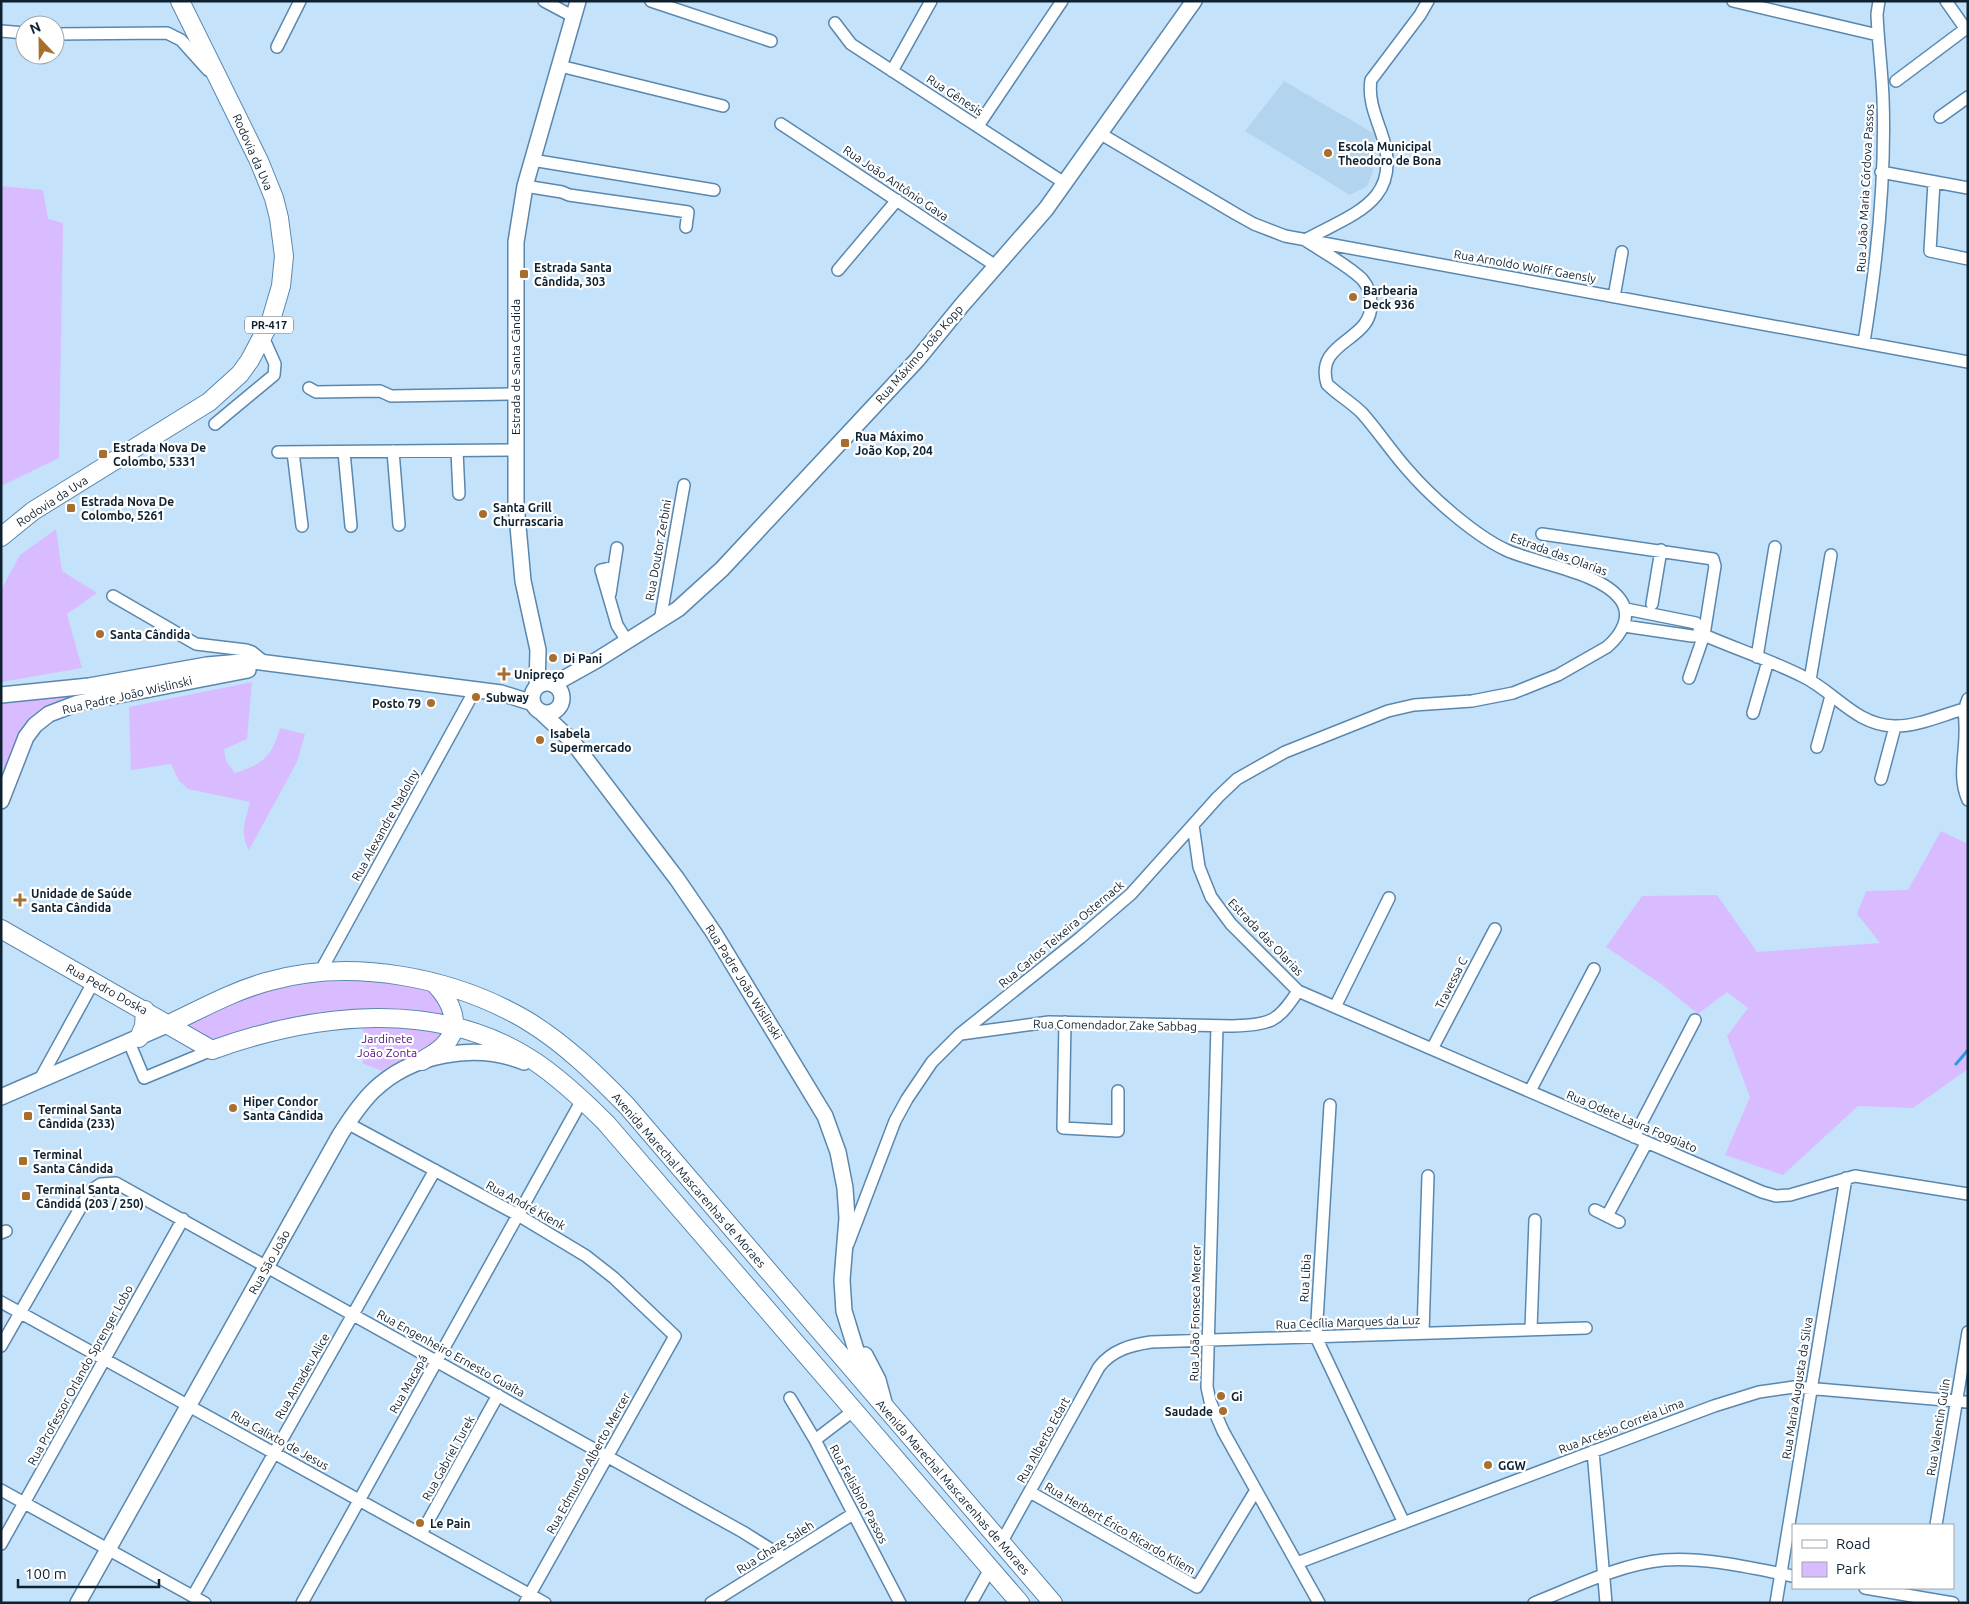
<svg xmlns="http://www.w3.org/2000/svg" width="1969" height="1604" font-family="Ubuntu,sans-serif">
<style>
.built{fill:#b3d4ef}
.green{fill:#d9bcff}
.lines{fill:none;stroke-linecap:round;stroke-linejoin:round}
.stream{stroke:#2d99e4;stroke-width:3}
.minor-casing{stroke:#5987ae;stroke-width:14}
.major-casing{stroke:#5987ae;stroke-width:18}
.highway-casing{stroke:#5987ae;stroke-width:20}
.minor{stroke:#fff;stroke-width:11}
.major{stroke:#fff;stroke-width:15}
.highway{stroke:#fff;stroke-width:18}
.poi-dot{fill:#a86e2e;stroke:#fff;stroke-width:2}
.labels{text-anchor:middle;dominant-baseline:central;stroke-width:4.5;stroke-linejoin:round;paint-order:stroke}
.shield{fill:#fff;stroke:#56646e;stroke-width:1}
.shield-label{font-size:11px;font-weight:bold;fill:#0e2130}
.street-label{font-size:12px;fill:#0e2130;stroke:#fff}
.poi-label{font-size:12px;font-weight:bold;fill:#0e2130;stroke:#fff;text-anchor:start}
.park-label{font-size:12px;fill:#530c85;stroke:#fff}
</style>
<rect width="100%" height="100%" fill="#c5e2fb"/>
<path class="built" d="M1284,81L1375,134L1373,172L1367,186L1350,195L1245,131Z"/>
<path class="green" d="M1,186L43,190L48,219L63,223L59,458L1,486Z
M56,529L62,571L97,593L67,614L82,668L1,682V590L20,555Z
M168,677L50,708L5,779L1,750V704Z
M252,682L247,739L224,749L226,761L235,773C264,763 271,758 280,728L305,734L297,762L249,850C239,834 246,819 250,802L188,789L179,781L171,764L131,770L129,707Z
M1941,831L1968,844V1069L1913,1108L1858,1106L1783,1175L1725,1155L1750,1097L1727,1036L1748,1008L1727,992L1698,1014L1661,984L1606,947L1642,896L1717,895L1757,952L1880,943L1857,914L1866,891L1908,890Z
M353,981C387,982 436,975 444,1018L217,1040L207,1038L180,1026L259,993L310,983Z
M361,1025L445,1030C440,1047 397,1061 382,1071L362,1063C369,1049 367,1038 361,1025Z"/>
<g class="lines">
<path class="stream" d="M1956,1064L1968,1050"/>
<defs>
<path id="minor" d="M544,1L574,17
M651,1L771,41
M1733,1L1878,35
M1946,1L1965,28
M835,23L851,44L1066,184
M1,31L25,33
M55,34L167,33L181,40L208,70
M277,47L300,1
M560,66L723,106
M892,71L931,1
M1896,81L1968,27
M1940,117L1968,97
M781,124L996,266
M978,126L1062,1
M1101,134L1236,214L1254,224L1285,236L1968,362
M532,160L714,190
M1881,172L1968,188
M1934,182L1930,251L1968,259
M525,186L562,192L569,195L688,212L686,227
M1305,240C1355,213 1405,200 1381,132C1375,115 1368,98 1371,80L1420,15L1428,1
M838,270L897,200
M1614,297L1622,252
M1864,342C1877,262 1886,180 1883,98C1882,70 1878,42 1877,14L1879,1
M309,388L316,392L380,391L391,396L515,394
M215,424L274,375L275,364L263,337
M393,451L399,525
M457,451L459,494
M278,452L515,450
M293,452L302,526
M344,452L351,526
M1542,534L1713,559L1715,566L1704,635L1689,678
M614,567L601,570L617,625L627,641
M610,594L617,548
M113,596L196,644L246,650L252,652L263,661
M1652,604L1661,550
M1626,609L1696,623L1704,635
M660,621L684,485
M1624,626L1692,636L1704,635C1736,649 1770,660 1802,676C1834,691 1855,725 1894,726C1916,727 1942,715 1964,709
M1757,657L1775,547
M1810,680L1831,555
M1968,699C1962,712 1966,721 1965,734C1965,757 1958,778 1968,800
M1753,713L1768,661
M1817,747L1831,696
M1881,779L1895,727
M1193,825L1199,867L1211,897L1231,924L1298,991L1762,1192L1776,1196L1790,1195L1855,1176L1968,1194
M319,974L475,690
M1335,1007L1389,898
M1065,1022L1063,1128L1118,1131V1091
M1217,1026L1207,1387L1210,1401L1223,1431L1319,1603
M961,1034L1049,1022L1233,1026C1271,1024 1277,1023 1298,991
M129,1042L144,1078L212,1050
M1432,1049L1495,929
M39,1081L94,981
M1530,1091L1594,969
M1330,1105L1316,1337L1404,1523
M347,1123L518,1215L586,1256L614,1278L675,1336L525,1603
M1634,1137L1695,1020
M1595,1210L1619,1222
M1607,1216L1647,1142
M1,1233L6,1231
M848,1244L895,1121L907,1099L932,1062L960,1034L1080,938L1131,894L1218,797L1237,779L1285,752L1388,711L1414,705L1472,701L1513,693L1558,675L1607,647C1621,635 1633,616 1620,599C1600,572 1537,564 1506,550C1474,535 1430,496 1407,469C1391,451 1378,431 1362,413C1351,402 1338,395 1327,384C1314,340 1373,342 1371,303C1371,294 1368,286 1362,279C1346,264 1323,252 1305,240
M1,1302L545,1603
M1531,1329L1535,1220
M1423,1333L1428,1176
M1,1346L90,1191L101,1184L116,1183L743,1532L783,1557
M790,1398L815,1440
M853,1411L815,1440L900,1603
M1593,1451L1606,1603
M1,1490L205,1603
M1030,1492L1197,1587L1256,1490
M1936,1525L1968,1332
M421,1534L498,1395
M1001,1543L1099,1367C1112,1350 1131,1345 1151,1342L1586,1328
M1,1544L183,1219
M1297,1563L1714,1406L1759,1392L1794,1387L1968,1402
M1865,1588L1953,1603
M193,1596L435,1170
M302,1603L582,1100
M711,1603L853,1514
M971,1603L990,1569
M1534,1603C1575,1587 1620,1564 1664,1560C1707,1557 1751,1568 1793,1576
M1776,1603L1846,1178"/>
<path id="major" d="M532 698a15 15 0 1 1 30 0a15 15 0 1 1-30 0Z
M554,684L597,660L678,609L722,569L917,360L962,305L1046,209L1194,1
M537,687L538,650L523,581L516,504V242L525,186L578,1
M1,695L89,686L207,665L252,661L501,693L533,703
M542,713L572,741L677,879L714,933L825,1116L838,1152L845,1188L847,1218L842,1280L844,1311L867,1386
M1,801L26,737L35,725L49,714L78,703L248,670
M1,1097L169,1024
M865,1355L878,1380L885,1406
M78,1603L340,1135C350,1119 360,1104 373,1091C411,1054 475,1042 524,1062"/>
<path id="highway" d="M1,537L33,511L209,402L240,374L250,360L271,320L281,286L284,256L279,218L274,198L259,161L180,1
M1,929L212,1050C315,1013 438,998 534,1061C561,1079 584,1101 606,1123L1020,1603
M169,1024C201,1009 235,990 270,981C353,958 452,977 526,1020C564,1043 596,1074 627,1106L1053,1603
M139,1038L144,1026L145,1010
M422,1061C429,1056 438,1052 444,1045C464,1026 450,999 434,983"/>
</defs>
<use href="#minor" class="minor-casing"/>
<use href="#major" class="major-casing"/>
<use href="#highway" class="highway-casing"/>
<use href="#minor" class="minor"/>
<use href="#major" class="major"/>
<use href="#highway" class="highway"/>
</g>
<g class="poi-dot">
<circle cx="1328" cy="153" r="5"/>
<rect x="519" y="269" width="10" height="10" rx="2.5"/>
<circle cx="1353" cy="297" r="5"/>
<rect x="840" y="438" width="10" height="10" rx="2.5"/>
<rect x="98" y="449" width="10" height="10" rx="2.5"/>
<rect x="66" y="503" width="10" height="10" rx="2.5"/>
<circle cx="483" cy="514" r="5"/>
<circle cx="100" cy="634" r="5"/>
<circle cx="553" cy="658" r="5"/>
<path d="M501.5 666.5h5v5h5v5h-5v5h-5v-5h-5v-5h5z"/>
<circle cx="476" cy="697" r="5"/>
<circle cx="431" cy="703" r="5"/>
<circle cx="540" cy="740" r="5"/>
<path d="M17.5 892.5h5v5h5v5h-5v5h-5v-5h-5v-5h5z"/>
<circle cx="233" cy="1108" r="5"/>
<rect x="23" y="1111" width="10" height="10" rx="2.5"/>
<rect x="18" y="1156" width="10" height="10" rx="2.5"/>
<rect x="21" y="1191" width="10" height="10" rx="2.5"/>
<circle cx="1221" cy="1396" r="5"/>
<circle cx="1223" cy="1411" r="5"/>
<circle cx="1488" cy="1465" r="5"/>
<circle cx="420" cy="1523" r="5"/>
</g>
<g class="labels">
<rect class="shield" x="245" y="316.5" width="48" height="17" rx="4"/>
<g class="shield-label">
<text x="269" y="325">PR-417</text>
</g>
<g class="street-label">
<text transform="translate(955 95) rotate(33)">Rua Gênesis</text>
<text transform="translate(253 152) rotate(66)">Rodovia da Uva</text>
<text transform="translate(896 183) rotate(34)">Rua João Antônio Gava</text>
<text transform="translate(1865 188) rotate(-87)">Rua João Maria Córdova Passos</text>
<text transform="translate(1525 266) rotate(10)">Rua Arnoldo Wolff Gaensly</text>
<text transform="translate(919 354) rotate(-49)">Rua Máximo João Kopp</text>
<text transform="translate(515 367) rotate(-90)">Estrada de Santa Cândida</text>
<text transform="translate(52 501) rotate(-33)">Rodovia da Uva</text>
<text transform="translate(658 550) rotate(-80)">Rua Doutor Zerbini</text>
<text transform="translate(1559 554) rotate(20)">Estrada das Olarias</text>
<text transform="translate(127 695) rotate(-13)">Rua Padre João Wislinski</text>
<text transform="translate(385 825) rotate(-61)">Rua Alexandre Nadolny</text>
<text transform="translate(1061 934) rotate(-40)">Rua Carlos Teixeira Osternack</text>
<text transform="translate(1266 937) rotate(46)">Estrada das Olarias</text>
<text transform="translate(744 982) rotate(58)">Rua Padre João Wislinski</text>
<text transform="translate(1451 983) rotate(-63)">Travessa C</text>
<text transform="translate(107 989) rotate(29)">Rua Pedro Doska</text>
<text transform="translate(1115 1025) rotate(1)">Rua Comendador Zake Sabbag</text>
<text transform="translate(1632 1121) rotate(23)">Rua Odete Laura Foggiato</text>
<text transform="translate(689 1180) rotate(49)">Avenida Marechal Mascarenhas de Moraes</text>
<text transform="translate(526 1205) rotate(29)">Rua André Klenk</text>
<text transform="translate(269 1262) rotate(-61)">Rua São João</text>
<text transform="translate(1305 1278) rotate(-87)">Rua Líbia</text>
<text transform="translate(1195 1313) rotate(-89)">Rua João Fonseca Mercer</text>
<text transform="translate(1348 1322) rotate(-2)">Rua Cecília Marques da Luz</text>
<text transform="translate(451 1353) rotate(29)">Rua Engenheiro Ernesto Guaíta</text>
<text transform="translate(80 1375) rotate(-61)">Rua Professor Orlando Sprenger Lobo</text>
<text transform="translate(302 1376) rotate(-60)">Rua Amadeu Alice</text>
<text transform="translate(408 1384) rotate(-61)">Rua Macapá</text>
<text transform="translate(1797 1388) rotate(-81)">Rua Maria Augusta da Silva</text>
<text transform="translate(1621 1426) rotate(-21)">Rua Arcésio Correia Lima</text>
<text transform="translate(1938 1427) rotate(-81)">Rua Valentin Gulin</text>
<text transform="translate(280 1440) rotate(29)">Rua Calixto de Jesus</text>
<text transform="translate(1043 1440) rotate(-61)">Rua Alberto Edart</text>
<text transform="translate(448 1458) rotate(-61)">Rua Gabriel Turek</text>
<text transform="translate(588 1463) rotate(-61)">Rua Edmundo Alberto Mercer</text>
<text transform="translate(953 1487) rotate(49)">Avenida Marechal Mascarenhas de Moraes</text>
<text transform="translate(859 1494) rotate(62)">Rua Felisbino Passos</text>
<text transform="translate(1120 1528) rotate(30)">Rua Herbert Érico Ricardo Kliem</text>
<text transform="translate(775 1547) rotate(-32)">Rua Ghaze Saleh</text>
</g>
<g class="poi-label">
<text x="1338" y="146">Escola Municipal<tspan x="1338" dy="14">Theodoro de Bona</tspan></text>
<text x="534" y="267">Estrada Santa<tspan x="534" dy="14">Cândida, 303</tspan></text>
<text x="1363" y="290">Barbearia<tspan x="1363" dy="14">Deck 936</tspan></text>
<text x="855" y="436">Rua Máximo<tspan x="855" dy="14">João Kop, 204</tspan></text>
<text x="113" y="447">Estrada Nova De<tspan x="113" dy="14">Colombo, 5331</tspan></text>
<text x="81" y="501">Estrada Nova De<tspan x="81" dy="14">Colombo, 5261</tspan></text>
<text x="493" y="507">Santa Grill<tspan x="493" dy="14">Churrascaria</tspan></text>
<text x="110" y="634">Santa Cândida</text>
<text x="563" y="658">Di Pani</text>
<text x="514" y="674">Unipreço</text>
<text x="486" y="697">Subway</text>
<text x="421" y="703" text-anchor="end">Posto 79</text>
<text x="550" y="733">Isabela<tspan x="550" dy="14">Supermercado</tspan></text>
<text x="31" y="893">Unidade de Saúde<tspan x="31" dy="14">Santa Cândida</tspan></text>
<text x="243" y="1101">Hiper Condor<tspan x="243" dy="14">Santa Cândida</tspan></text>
<text x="38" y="1109">Terminal Santa<tspan x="38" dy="14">Cândida (233)</tspan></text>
<text x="33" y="1154">Terminal<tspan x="33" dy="14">Santa Cândida</tspan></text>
<text x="36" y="1189">Terminal Santa<tspan x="36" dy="14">Cândida (203 / 250)</tspan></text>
<text x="1231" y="1396">Gi</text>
<text x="1213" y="1411" text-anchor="end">Saudade</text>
<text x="1498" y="1465">GGW</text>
<text x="430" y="1523">Le Pain</text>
</g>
<g class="park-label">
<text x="387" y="1038">Jardinete<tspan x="387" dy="14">João Zonta</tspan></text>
</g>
</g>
<rect width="1969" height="1604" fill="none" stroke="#0e2130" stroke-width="5"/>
<rect x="1792" y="1524" width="162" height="65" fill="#ffffff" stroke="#9fa6ac"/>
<rect x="1802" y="1540" width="25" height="8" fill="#ffffff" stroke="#9fa6ac"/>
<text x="1836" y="1549" font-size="15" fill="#0e2130">Road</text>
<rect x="1802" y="1562" width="25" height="15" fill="#d9bcff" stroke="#9fa6ac"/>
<text x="1836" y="1574" font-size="15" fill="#0e2130">Park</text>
<g transform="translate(40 40) rotate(338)"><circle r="24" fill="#ffffff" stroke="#9fa6ac"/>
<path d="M0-4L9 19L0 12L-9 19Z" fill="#a86e2e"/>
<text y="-8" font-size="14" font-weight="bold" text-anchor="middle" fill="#0e2130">N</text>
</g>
<path d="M18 1579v8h141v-8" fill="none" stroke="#0e2130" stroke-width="2.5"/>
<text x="25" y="1579" font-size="15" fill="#0e2130" stroke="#ffffff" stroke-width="4" paint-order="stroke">100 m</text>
</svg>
